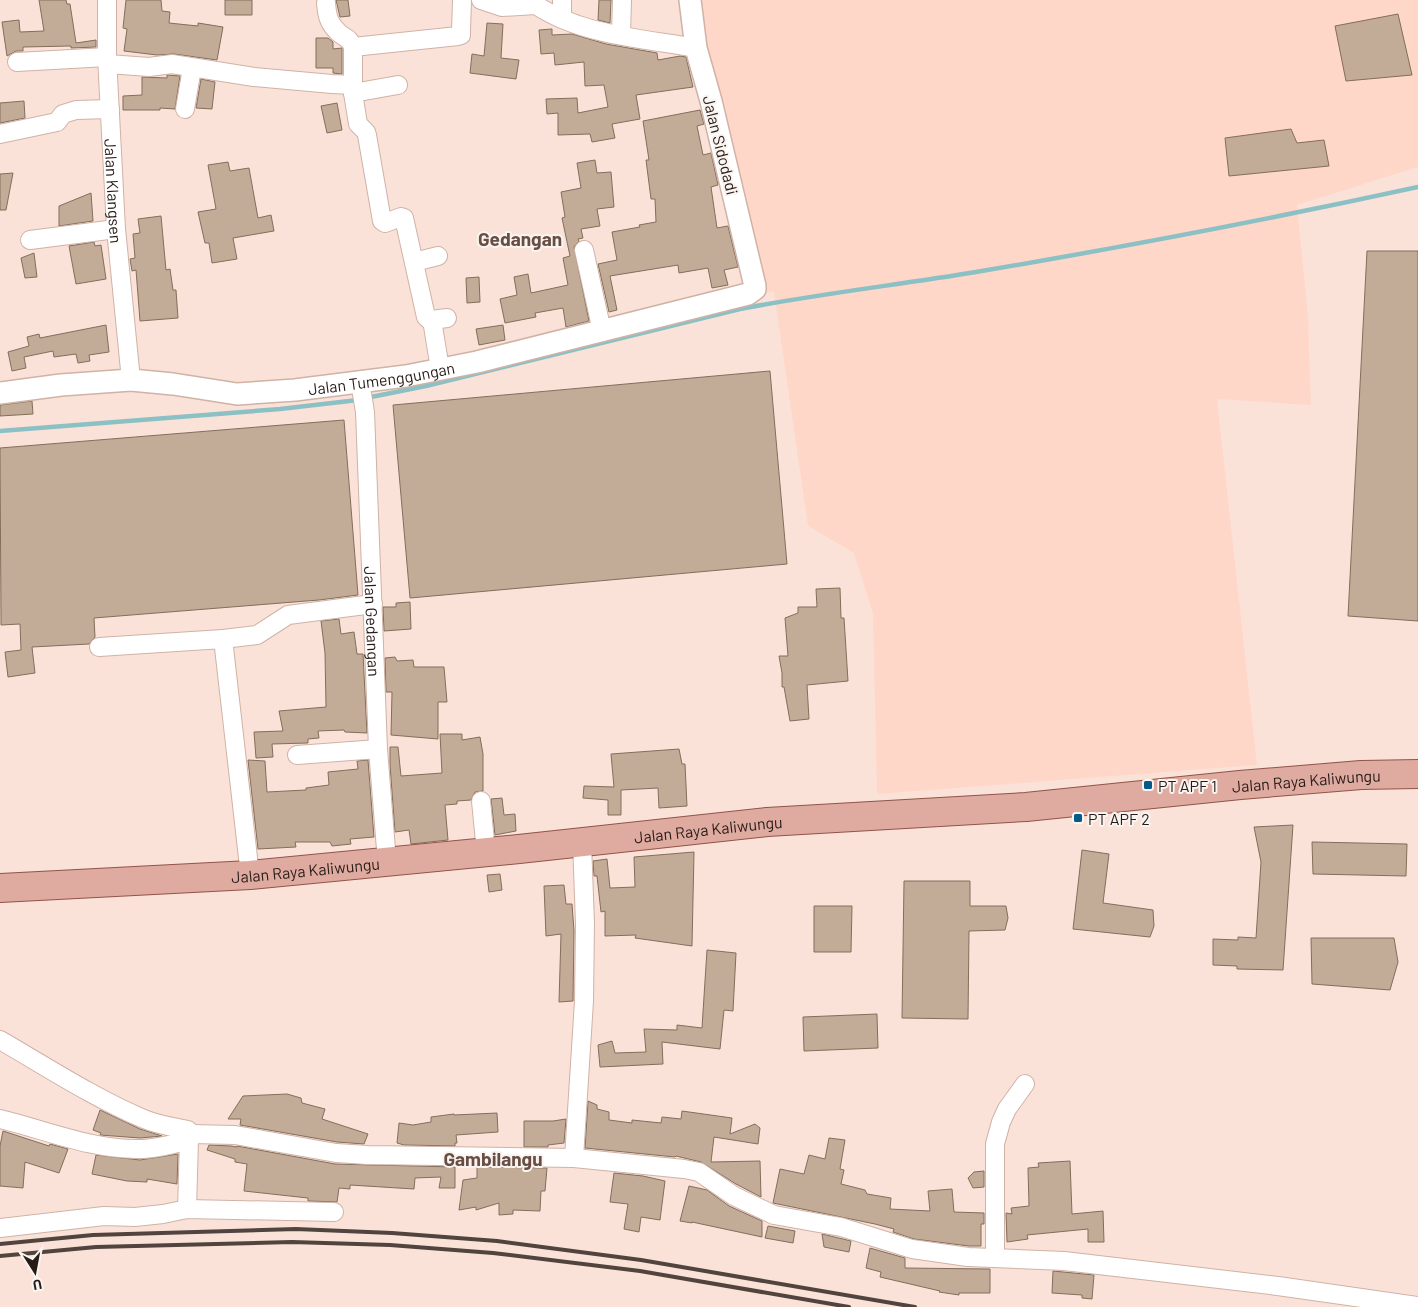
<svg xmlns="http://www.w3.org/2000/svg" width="1418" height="1307" font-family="Barlow,sans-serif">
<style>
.built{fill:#fed7c8}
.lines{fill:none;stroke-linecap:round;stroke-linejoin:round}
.stream{stroke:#8bc0c5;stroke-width:4.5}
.building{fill:#c2ab97;stroke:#836e5b}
.minor-casing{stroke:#d0b2a6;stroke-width:20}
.tertiary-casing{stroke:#d0b2a6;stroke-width:24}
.primary-casing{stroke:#915447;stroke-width:30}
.minor{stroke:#fff;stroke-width:18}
.tertiary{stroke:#fff;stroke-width:21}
.primary{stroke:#dfaaa0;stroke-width:28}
.rail{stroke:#51433e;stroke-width:4}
.poi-dot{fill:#055a8c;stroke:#faf4f1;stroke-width:2}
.labels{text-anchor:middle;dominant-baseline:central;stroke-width:4;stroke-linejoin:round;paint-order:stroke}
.street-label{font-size:16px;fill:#261b17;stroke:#faf4f1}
.poi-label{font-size:16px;fill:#261b17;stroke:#faf4f1;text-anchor:start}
.quarter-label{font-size:19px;font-weight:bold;fill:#674d43;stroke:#faf4f1}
</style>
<rect width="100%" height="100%" fill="#fbe2d8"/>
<path class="built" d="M691,0H1418V167L1297,205L1308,315L1311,405L1217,399L1257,765L877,794L873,614L854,553L808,526L774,292L752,294Z"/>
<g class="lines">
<path class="stream" d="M366,398L426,386L740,309C818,294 897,285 976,272C1124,247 1271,219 1418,187
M0,431L280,409L358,400"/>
</g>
<path class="building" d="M39,0H66L67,4H70L76,43L96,40V47L71,48V46L23,47V51H16L7,56L2,22L19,20L20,32L44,31Z
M126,0H161L162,11L170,12L169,23L198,26V23L223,27L217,60L174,54L157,55L124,51L127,29L123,28Z
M225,0H252V15H225Z
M336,0H348L350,16L340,17Z
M599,0H611L610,23L598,20Z
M1398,14L1412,75L1346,81L1335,26Z
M487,23L503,24L501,58L519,60L516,79L470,73L472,54L484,56Z
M552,29V35L572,34L606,44L657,53L658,60L680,56L686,57L693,87L636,95L640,119L612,124L615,138L592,142L590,134L558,135V113L547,114L546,99L577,98L578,113L608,107L604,85L585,86L584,62L555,65L554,53L541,54L539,30Z
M316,38H328L333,42V49L342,48V74L333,73V68H316Z
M167,75L180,76L175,109L160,108V110H123V96L142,95V77L167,78Z
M201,79L215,82L212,109L196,108Z
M24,101L25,118L0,123V103Z
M337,103L342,130L327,133L321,106Z
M700,110L704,124L697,126L703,155L711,153L718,185L711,187L717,228L728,226L738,267L724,270L728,285L712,288L708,268L679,273L678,265L610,276L617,310L609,312L598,264L617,260L612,232L640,227L639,225L656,222L655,199H651L646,160H649L643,121Z
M1291,129L1297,143L1324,140L1329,166L1229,176L1225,138Z
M595,160L597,173L611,172L614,207L597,209L600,226L581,229L583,238L578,239L579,241L574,247L589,321L566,327L563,308L535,313L536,317L505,323L500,299L517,295L514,277L528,274L531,293L568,285L563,258L570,256L562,218L565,217L561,192L581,188L577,163Z
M228,162L230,171L249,168L258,218L271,215L274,231L233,238L237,259L212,263L209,243H205L198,212L216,209L208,165Z
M13,173L6,210H0V174Z
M91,193L93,221L59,226V206Z
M161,216L166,270L170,269L173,290H176L178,318L140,321L136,270L132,271L130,259L135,258L133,234L140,233L138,219Z
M94,242L95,246L101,245L106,279L76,284L69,246Z
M1367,251H1418V621L1348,616Z
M34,253L37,277L25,278L21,258Z
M479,277L480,302L467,303L466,278Z
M106,325L109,352L89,355L90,361L78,363L76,354L54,357L53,351L24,357L26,368L12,371L8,352L29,346L27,337L39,334L40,338Z
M503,325L505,340L479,345L476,329Z
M770,371L787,564L410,598L393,405Z
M32,401L33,414L0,416V405Z
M344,420L358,595L319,600L94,618L95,637L89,644L32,647L35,673L8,677L5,652L21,650L20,624L1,625L0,448Z
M840,588L841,618H844L848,681L807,685L809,719L790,721L784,687H782V673L779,656H788L785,618L798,613V607H817L816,589Z
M410,602L411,629L384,631L383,607H396V603Z
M339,619L341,634L354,632L357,654H363L367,733L345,732L344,730L318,731L319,738L308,739V743L272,744L273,757L256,758L254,732L283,731L279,711L326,707L325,653L321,621Z
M395,657L397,661L413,660L414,667H444L447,702H438V739L391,735L392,692H386L385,658Z
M440,734H462V740L480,737L483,754V791L475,792L471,800L457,801V804L445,805L448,840L411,844L409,830L395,832L390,765V747H398L401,776L442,773Z
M679,749L682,764H685L687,806L659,808L658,788L621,790V815H608V800L583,798L584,786L614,787L611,754Z
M248,760L265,761L267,792L306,790V788L329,785L328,772L358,769L357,761L368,760L374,837L350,839L351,844L332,846L330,842H295L296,847L258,849Z
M502,798L504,815L515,814L516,831L495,835L491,799Z
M1293,825L1283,970L1237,969V966L1213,965V939L1238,940V937L1256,938L1261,862L1254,827Z
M1312,842L1407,844L1406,876L1313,874Z
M1082,850L1109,854L1103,903L1153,910L1154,926L1150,937L1073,929Z
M694,852L692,946L635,938L636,935L605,936V911L601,912L597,876H594L593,861L607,859L610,888L635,887L634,857Z
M500,874L502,890L489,892L487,875Z
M904,881H970V906H1006L1008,918L1005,930L969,931L968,1019L902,1018Z
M564,885L566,904H572L574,931L573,1001L559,1002L561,934L546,936L544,886Z
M814,906H852L851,952H814Z
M1311,938H1394L1398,962L1390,990L1312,984Z
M707,950L736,953L733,1011L724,1010L720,1049L662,1042L663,1064L600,1067L598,1045L612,1041L615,1053L646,1052L644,1029L677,1030V1025L702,1028Z
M877,1014L878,1048L804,1051L803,1017Z
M287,1094L301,1098L302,1103L325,1109L322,1119L368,1134L364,1144L337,1142L240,1125L241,1119H228L243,1096Z
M588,1101L597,1105V1109L609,1112V1120L632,1123V1120L661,1123L662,1117L681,1119L682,1111L732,1118L730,1134L755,1124L760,1128L758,1144L714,1137L711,1162L760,1161L761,1197L736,1184L701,1162L676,1156L675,1157L585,1148Z
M100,1110L140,1129L162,1136L140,1138L100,1135L101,1133L93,1130Z
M497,1113L498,1132L456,1135L457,1143H455V1146L404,1145L397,1143L399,1123L413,1125L431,1122V1117L454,1114V1115Z
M566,1119L564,1143L548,1145V1147H524V1121H553Z
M3,1131L49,1146L50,1144L68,1149L59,1173L25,1162L23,1188L0,1186V1146Z
M829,1138L845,1140L840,1169L844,1170L841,1184L865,1190L867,1194L891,1198L890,1209L930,1211L928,1191L952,1189L954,1212L984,1213V1224H981V1246H969L914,1239L893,1232L894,1229L875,1224L773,1203L780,1169L804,1174L809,1155L825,1159Z
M209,1145L231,1146L237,1147V1146L335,1164L455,1167V1188H439L441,1177L415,1178L414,1189L350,1185V1189L339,1188L337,1202L308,1201V1198L244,1191L247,1164L235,1162V1159L207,1150Z
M178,1154L177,1184L147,1179V1182L127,1181L92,1174L96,1155L140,1160Z
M1070,1161L1072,1214L1103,1211L1104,1242H1088V1229L1027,1235L1028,1239L1007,1242L1006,1213L1012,1214L1011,1208L1029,1206L1028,1168L1039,1167L1038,1163Z
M477,1167L547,1168L545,1191H541L540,1211L513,1210V1214L499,1215V1203L476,1210V1207L459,1210L463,1180L477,1178Z
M984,1171V1187L973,1188L968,1178L974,1172Z
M614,1173L643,1176L665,1181L660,1220L641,1217L639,1232L624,1229L628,1204L610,1202Z
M689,1186L707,1190L729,1206L762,1221V1237L692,1222V1223L680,1221Z
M768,1226L795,1231L793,1243L765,1238Z
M822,1234L851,1241L849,1252L824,1247Z
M870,1248L905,1258V1268L990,1269V1293H959V1295L939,1292L940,1291L880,1277L881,1272L866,1268Z
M1053,1271L1094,1275L1092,1299L1082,1298V1295L1052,1293Z"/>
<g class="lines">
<defs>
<g id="minor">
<path id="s1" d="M107,0V57L116,229L131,380"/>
<path d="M481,0L502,7L536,5"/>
<path d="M529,0C575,35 640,38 696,48"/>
<path d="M562,0V19"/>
<path d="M326,3C327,16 329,24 339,33C346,39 349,37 353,47L458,36L461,35V31L462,0"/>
<path d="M621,35L622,0"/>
<path d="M17,62L107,57"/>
<path d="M108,64L149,67L172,64L254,77L332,84L353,85V93L398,85"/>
<path d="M353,85V47"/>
<path d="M353,93L358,124L366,132L367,135L382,221L385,223L401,217L404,218L426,317L428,319L432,320L440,369"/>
<path d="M185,109L192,68"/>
<path d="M0,134L57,122L63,114L76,110L110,109"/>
<path d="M30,240L116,229"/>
<path d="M584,250L602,331"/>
<path d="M414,262L438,256"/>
<path d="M432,320L447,318"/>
<path id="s2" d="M360,382L365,412L378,749L387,862"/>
<path d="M223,639L257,635L288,615L373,604"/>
<path d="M99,647L223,639L250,875"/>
<path d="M297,755L378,749"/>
<path d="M481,801L486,852"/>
<path d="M0,1040C45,1066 96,1099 144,1119C158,1125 173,1127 188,1130L192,1134"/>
<path d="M0,1119C46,1130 92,1150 140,1149C157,1149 173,1144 189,1140L192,1134L235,1135L336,1153L367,1155L574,1158L684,1169L699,1172L734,1196L774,1215L841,1227L912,1249L968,1257L1064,1261L1278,1286L1418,1306"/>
<path d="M574,1158L584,1001L585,924L582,842"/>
<path d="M187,1209L189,1140"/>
<path d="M0,1228L104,1216L135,1217L163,1214L187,1209L334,1212"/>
<path d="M995,1258V1144L1001,1122L1007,1109L1025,1084"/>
</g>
<g id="tertiary">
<path id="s3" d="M0,393L61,385L131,380L173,384L237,394L295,390L406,376L477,362L748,294L755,289V286L711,101L696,48L690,0"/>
</g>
<g id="primary">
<path id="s4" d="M0,888L250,875L519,849L767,822L1026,807L1240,785L1361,775L1418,774"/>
</g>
</defs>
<use href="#minor" class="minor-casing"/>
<use href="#tertiary" class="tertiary-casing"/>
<use href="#primary" class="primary-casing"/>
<use href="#minor" class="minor"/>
<use href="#tertiary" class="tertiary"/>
<use href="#primary" class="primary"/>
<path class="rail" d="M0,1244L93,1235L296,1229L392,1233L497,1241L641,1260L915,1307
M0,1256L96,1247L292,1242L390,1245L493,1253L640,1271L849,1307"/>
</g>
<g class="poi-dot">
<rect x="1143" y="780" width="10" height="10" rx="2.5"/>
<rect x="1073" y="813" width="10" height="10" rx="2.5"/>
</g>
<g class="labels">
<g class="street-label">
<text transform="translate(721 145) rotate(76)">Jalan Sidodadi</text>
<text stroke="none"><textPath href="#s1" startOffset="191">Jalan Klangsen</textPath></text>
<text stroke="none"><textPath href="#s3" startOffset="384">Jalan Tumenggungan</textPath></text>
<text stroke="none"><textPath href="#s2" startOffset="240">Jalan Gedangan</textPath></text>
<text stroke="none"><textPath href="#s4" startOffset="1311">Jalan Raya Kaliwungu</textPath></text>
<text stroke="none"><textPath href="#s4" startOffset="711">Jalan Raya Kaliwungu</textPath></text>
<text stroke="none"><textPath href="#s4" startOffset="306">Jalan Raya Kaliwungu</textPath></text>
</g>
<g class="poi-label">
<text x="1158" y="785">PT APF 1</text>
<text x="1088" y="818">PT APF 2</text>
</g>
<g class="quarter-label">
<text x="520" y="238">Gedangan</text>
<text x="493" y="1158">Gambilangu</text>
</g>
</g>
<g transform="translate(35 1272) rotate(169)" stroke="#faf4f1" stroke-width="4" paint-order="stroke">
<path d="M0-4L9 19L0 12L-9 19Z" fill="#261b17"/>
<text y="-8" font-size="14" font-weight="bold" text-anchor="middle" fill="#261b17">U</text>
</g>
</svg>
